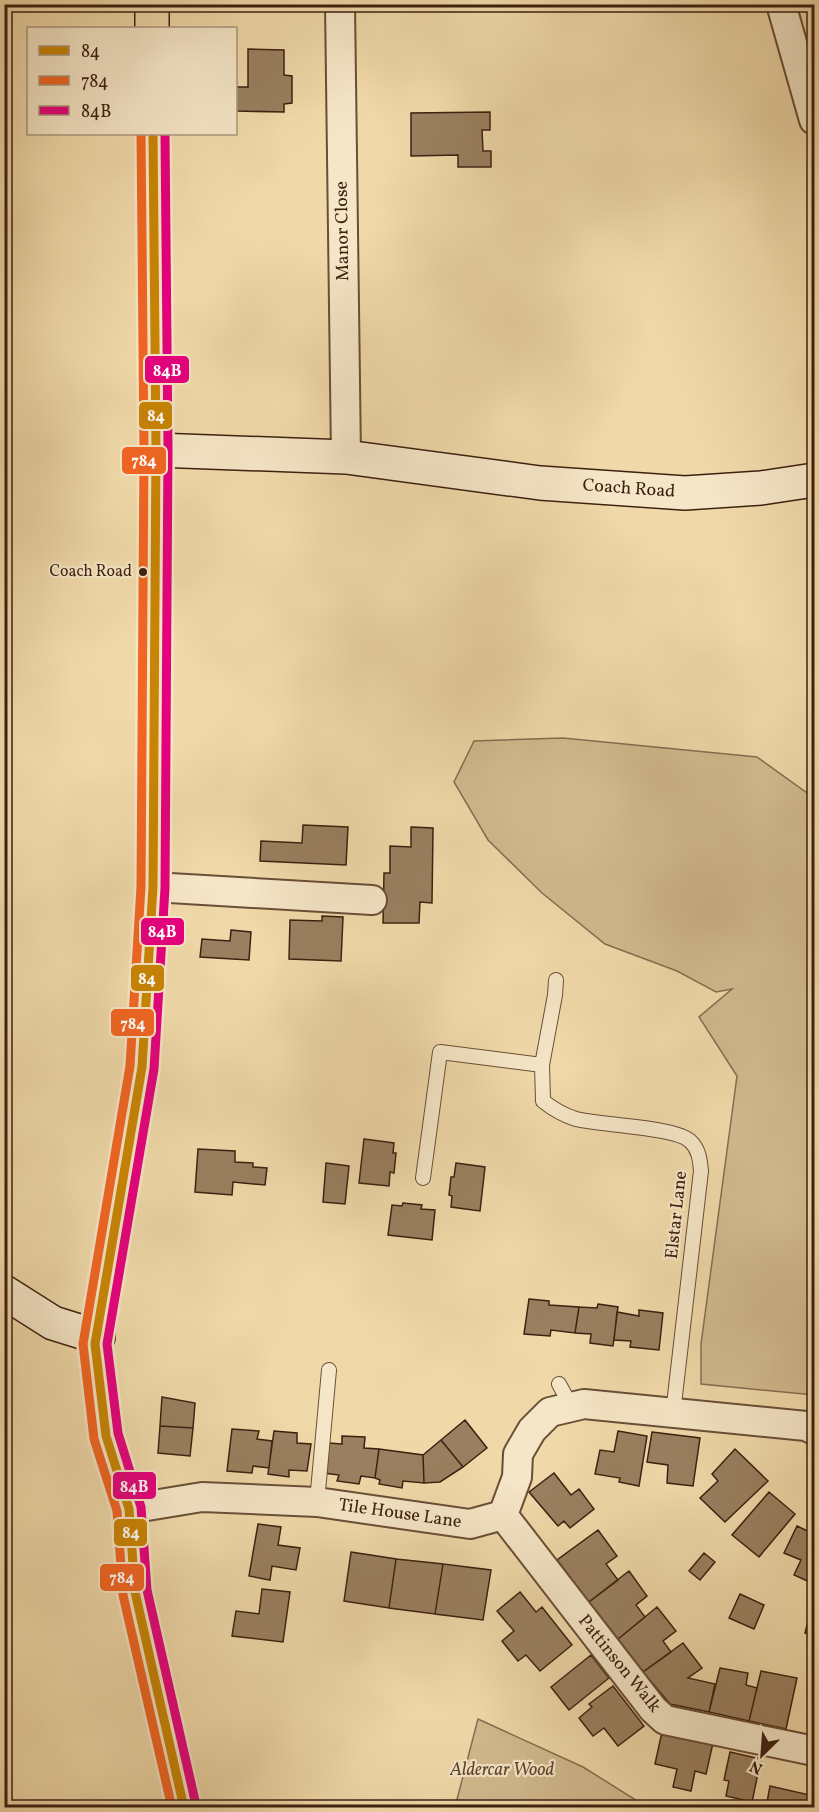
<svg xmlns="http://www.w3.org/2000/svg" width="819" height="1812" font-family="Vollkorn,serif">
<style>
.green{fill:#d2ba8f;stroke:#886d50;stroke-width:1.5}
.building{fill:#9a8060;stroke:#3d2010;stroke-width:1.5}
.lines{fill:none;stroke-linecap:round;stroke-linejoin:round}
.lane-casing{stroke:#6a4e36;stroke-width:16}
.street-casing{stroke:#6a4e36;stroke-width:32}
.secondary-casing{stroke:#3d2010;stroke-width:36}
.primary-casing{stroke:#3d2010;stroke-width:36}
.lane{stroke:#f5e6c7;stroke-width:14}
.street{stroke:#f5e6c7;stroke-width:28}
.secondary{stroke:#f5e6c7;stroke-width:33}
.primary{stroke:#f0d9a9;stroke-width:33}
.bus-1-casing{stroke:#f5e6c7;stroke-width:14}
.bus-2-casing{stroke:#f5e6c7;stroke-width:14}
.bus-3-casing{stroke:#f5e6c7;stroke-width:14}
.bus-1{stroke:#c88404;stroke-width:9}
.bus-2{stroke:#f26522;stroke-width:9}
.bus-3{stroke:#e5007d;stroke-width:9}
.bus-dot{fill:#3d2010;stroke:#f5e6c7;stroke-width:2}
.labels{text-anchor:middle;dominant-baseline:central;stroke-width:4.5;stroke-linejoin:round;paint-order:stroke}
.bus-label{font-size:16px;fill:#3d2010;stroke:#f5e6c7;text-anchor:end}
.street-label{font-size:18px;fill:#3d2010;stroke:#f5e6c7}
.park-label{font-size:18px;font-style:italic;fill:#624630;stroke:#f5e6c7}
.line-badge{stroke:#f5e6c7;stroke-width:2}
.badge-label{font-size:16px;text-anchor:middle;font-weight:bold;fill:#fff}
</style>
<rect width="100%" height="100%" fill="#f0d9a9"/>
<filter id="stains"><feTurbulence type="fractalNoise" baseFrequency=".00333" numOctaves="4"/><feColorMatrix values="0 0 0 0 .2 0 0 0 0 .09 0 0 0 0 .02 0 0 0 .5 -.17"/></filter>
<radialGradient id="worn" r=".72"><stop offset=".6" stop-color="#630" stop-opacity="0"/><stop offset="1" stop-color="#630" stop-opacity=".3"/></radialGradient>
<path class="green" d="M563,738L757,757L814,798V1395L701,1384V1344L737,1076L699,1017L732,989L716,992L677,971L605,944L542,893L488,840L454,782L474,741Z
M478,1719L583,1767L647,1807H455Z"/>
<path class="building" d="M248,49L284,50V75L292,76V103L284,104V112L236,111V87H248Z
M490,112V130H482L483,151H491V167H458V155L411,156V113Z
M303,825L348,827L346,865L260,861L261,841L302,843Z
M411,827L433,828L432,903L420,902L419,923H383L384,873H390V846L411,847Z
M322,916L343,917L341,961L289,959L290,920L322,921Z
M231,930L251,932L249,960L200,957L202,939L230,941Z
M364,1139L394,1143L393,1153H396L394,1173L390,1172L389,1186L359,1183Z
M198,1149L235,1151V1162L253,1163V1167L267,1168L265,1185L233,1182L232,1195L195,1192Z
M326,1163L349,1166L345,1204L323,1202Z
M456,1163L485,1167L480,1211L451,1207L452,1196L449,1195L451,1177H454Z
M403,1203L422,1205L421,1209L435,1210L432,1240L388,1235L392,1205L402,1206Z
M529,1299L549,1301V1305L579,1307L575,1333L551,1330L550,1336L524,1334Z
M598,1304L618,1307L613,1346L590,1343L591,1334L575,1333L579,1307L597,1308Z
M639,1310L663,1313L659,1350L630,1347L631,1341L614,1340L617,1312L639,1316Z
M162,1397L195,1403L193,1428L160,1426Z
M465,1420L487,1448L463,1467L441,1440Z
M160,1426L193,1428L190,1456L158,1453Z
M232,1429L259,1431L257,1439L272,1441L269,1468L253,1466L252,1473L227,1471Z
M274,1431L297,1433V1443L311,1444L307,1471L289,1470V1477L268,1474Z
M618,1431L647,1436L639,1486L619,1482L620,1478L595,1474L600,1450L614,1452Z
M652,1432L700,1438L693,1486L667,1483L668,1465L647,1462Z
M342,1436L365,1437L364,1448L379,1449L375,1478L361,1476L359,1484L337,1481L339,1475L324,1473L329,1443L342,1444Z
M441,1440L463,1467L440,1482L424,1483L423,1455Z
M379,1449L423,1455L424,1483L403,1481L402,1488L379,1484L380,1480L375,1478Z
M735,1449L768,1481L725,1522L700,1498L718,1481L712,1474Z
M554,1473L571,1495L579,1489L594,1509L570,1528L564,1521L558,1526L529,1492Z
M769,1492L795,1514L759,1557L732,1535Z
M258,1524L281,1527L278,1545L300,1548L296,1570L272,1566L270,1580L249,1576Z
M797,1526L814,1534V1584L794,1575L801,1560L784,1553Z
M598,1530L617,1556L606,1564L618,1580L589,1602L557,1560Z
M351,1552L396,1559L389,1608L344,1601Z
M704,1553L715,1562L700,1580L689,1571Z
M396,1559L443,1564L435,1614L389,1608Z
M443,1564L491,1570L483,1620L435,1614Z
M629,1571L647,1596L636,1605L645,1617L618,1639L589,1602Z
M262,1589L290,1592L283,1642L232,1636L236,1611L259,1614Z
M520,1592L536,1612L542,1607L572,1645L540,1671L526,1655L518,1661L502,1641L514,1631L497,1611Z
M740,1594L764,1605L754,1629L729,1618Z
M657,1607L676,1631L663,1641L671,1652L643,1672L618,1639Z
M811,1609L814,1610V1636L805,1633Z
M683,1643L702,1668L688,1678L715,1684L709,1712L670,1704L643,1672Z
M591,1655L609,1678L569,1710L551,1687Z
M720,1668L748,1673L746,1685L757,1688L749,1721L709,1712Z
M761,1671L797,1678L786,1729L749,1721Z
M613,1686L644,1726L618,1746L604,1728L593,1736L579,1718L592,1707L589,1704Z
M662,1732L713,1743L706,1774L695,1771L691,1791L673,1787L677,1769L655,1764Z
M730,1752L761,1759L752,1802L726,1796L729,1781L724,1780Z
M770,1786L814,1796V1808H766Z"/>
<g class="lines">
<defs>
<path id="lane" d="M556,980L555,995L542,1065L543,1101C553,1109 563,1115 576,1119C599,1125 676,1127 690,1141C699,1149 700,1160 701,1171L673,1413
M423,1178L440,1052L542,1065
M559,1384L571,1406
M317,1502L329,1370"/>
<path id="street" d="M340,4L346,457
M781,4L814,120
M153,887L372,900
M129,1509L202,1497L317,1502L470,1524L503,1515L517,1477L518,1454L532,1430L550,1412L584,1404L806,1426L814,1430
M503,1515L653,1709L665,1720L814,1751"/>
<path id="secondary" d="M156,450L346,457L540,483L685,493L761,488L814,480
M4,1292L53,1323L98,1337"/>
<path id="primary" d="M152,4V28
M153,134L156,450L153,887L142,1067L95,1344L106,1436L129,1509L135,1592L184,1808"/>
</defs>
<use href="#lane" class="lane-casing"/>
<use href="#street" class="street-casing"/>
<use href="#secondary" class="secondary-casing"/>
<use href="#primary" class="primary-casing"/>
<use href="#lane" class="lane"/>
<use href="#street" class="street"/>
<use href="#secondary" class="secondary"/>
<use href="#primary" class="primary"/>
<defs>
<path id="bus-1" d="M153,134L156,450L153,887L142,1067L95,1344L106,1436L129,1509L135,1592L184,1808"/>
<path id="bus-2" d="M141,134L144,450L141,887L130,1066L83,1344L94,1439L117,1511L123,1595L172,1808"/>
<path id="bus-3" d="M165,134L168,450L165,888L154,1069L107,1344L118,1433L141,1507L147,1590L196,1805"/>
</defs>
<use href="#bus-1" class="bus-1-casing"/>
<use href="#bus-2" class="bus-2-casing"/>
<use href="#bus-3" class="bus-3-casing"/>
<use href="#bus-1" class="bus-1"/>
<use href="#bus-2" class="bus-2"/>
<use href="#bus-3" class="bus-3"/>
</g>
<circle class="bus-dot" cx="143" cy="572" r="5"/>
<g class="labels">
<g class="bus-label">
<text x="132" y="572">Coach Road</text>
</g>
<g class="street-label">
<text transform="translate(343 231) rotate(-91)">Manor Close</text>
<text transform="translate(629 489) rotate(4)">Coach Road</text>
<text transform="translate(677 1215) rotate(-84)">Elstar Lane</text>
<text transform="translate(400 1514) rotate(8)">Tile House Lane</text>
<text transform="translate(619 1664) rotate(51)">Pattinson Walk</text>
</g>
<g class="park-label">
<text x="502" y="1770">Aldercar Wood</text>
</g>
</g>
<g class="line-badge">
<rect x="144" y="355" width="46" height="29" rx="6" fill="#e5007d"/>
<rect x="138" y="401" width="35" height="29" rx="6" fill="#c88404"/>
<rect x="121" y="446" width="46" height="29" rx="6" fill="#f26522"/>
<rect x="140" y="917" width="45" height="29" rx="6" fill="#e5007d"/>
<rect x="130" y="964" width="35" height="28" rx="6" fill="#c88404"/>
<rect x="110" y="1008" width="45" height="29" rx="6" fill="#f26522"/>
<rect x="112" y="1471" width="45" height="29" rx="6" fill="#e5007d"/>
<rect x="113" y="1518" width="35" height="29" rx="6" fill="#c88404"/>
<rect x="99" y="1563" width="46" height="29" rx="6" fill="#f26522"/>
</g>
<g class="badge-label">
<text x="167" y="376">84B</text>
<text x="156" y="421">84</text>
<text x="144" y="466">784</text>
<text x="162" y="937">84B</text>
<text x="147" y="984">84</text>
<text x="133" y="1029">784</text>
<text x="134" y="1492">84B</text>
<text x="131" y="1538">84</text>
<text x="122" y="1583">784</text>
</g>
<rect width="819" height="1812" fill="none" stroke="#f0d9a9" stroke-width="24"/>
<rect x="6" y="6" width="807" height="1800" fill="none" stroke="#3d2010" stroke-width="3"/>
<rect x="12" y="12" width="795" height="1788" fill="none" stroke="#3d2010" stroke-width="1.5"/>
<rect x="27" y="27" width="210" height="108" fill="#f5e6c7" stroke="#ab977e" stroke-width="1.5"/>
<rect x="39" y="46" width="30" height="9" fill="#c88404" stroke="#ab977e" stroke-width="1.5"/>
<text x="81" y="57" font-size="18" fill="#3d2010">84</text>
<rect x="39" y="76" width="30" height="9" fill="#f26522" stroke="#ab977e" stroke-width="1.5"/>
<text x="81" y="87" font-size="18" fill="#3d2010">784</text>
<rect x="39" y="106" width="30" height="9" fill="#e5007d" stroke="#ab977e" stroke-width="1.5"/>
<text x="81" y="117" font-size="18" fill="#3d2010">84B</text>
<g transform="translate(762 1755) rotate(205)" stroke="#f5e6c7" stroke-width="4.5" paint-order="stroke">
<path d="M0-4.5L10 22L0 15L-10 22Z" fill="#3d2010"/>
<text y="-9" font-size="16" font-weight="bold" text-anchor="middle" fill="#3d2010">N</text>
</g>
<rect width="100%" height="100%" filter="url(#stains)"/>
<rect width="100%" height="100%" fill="url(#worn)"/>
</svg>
